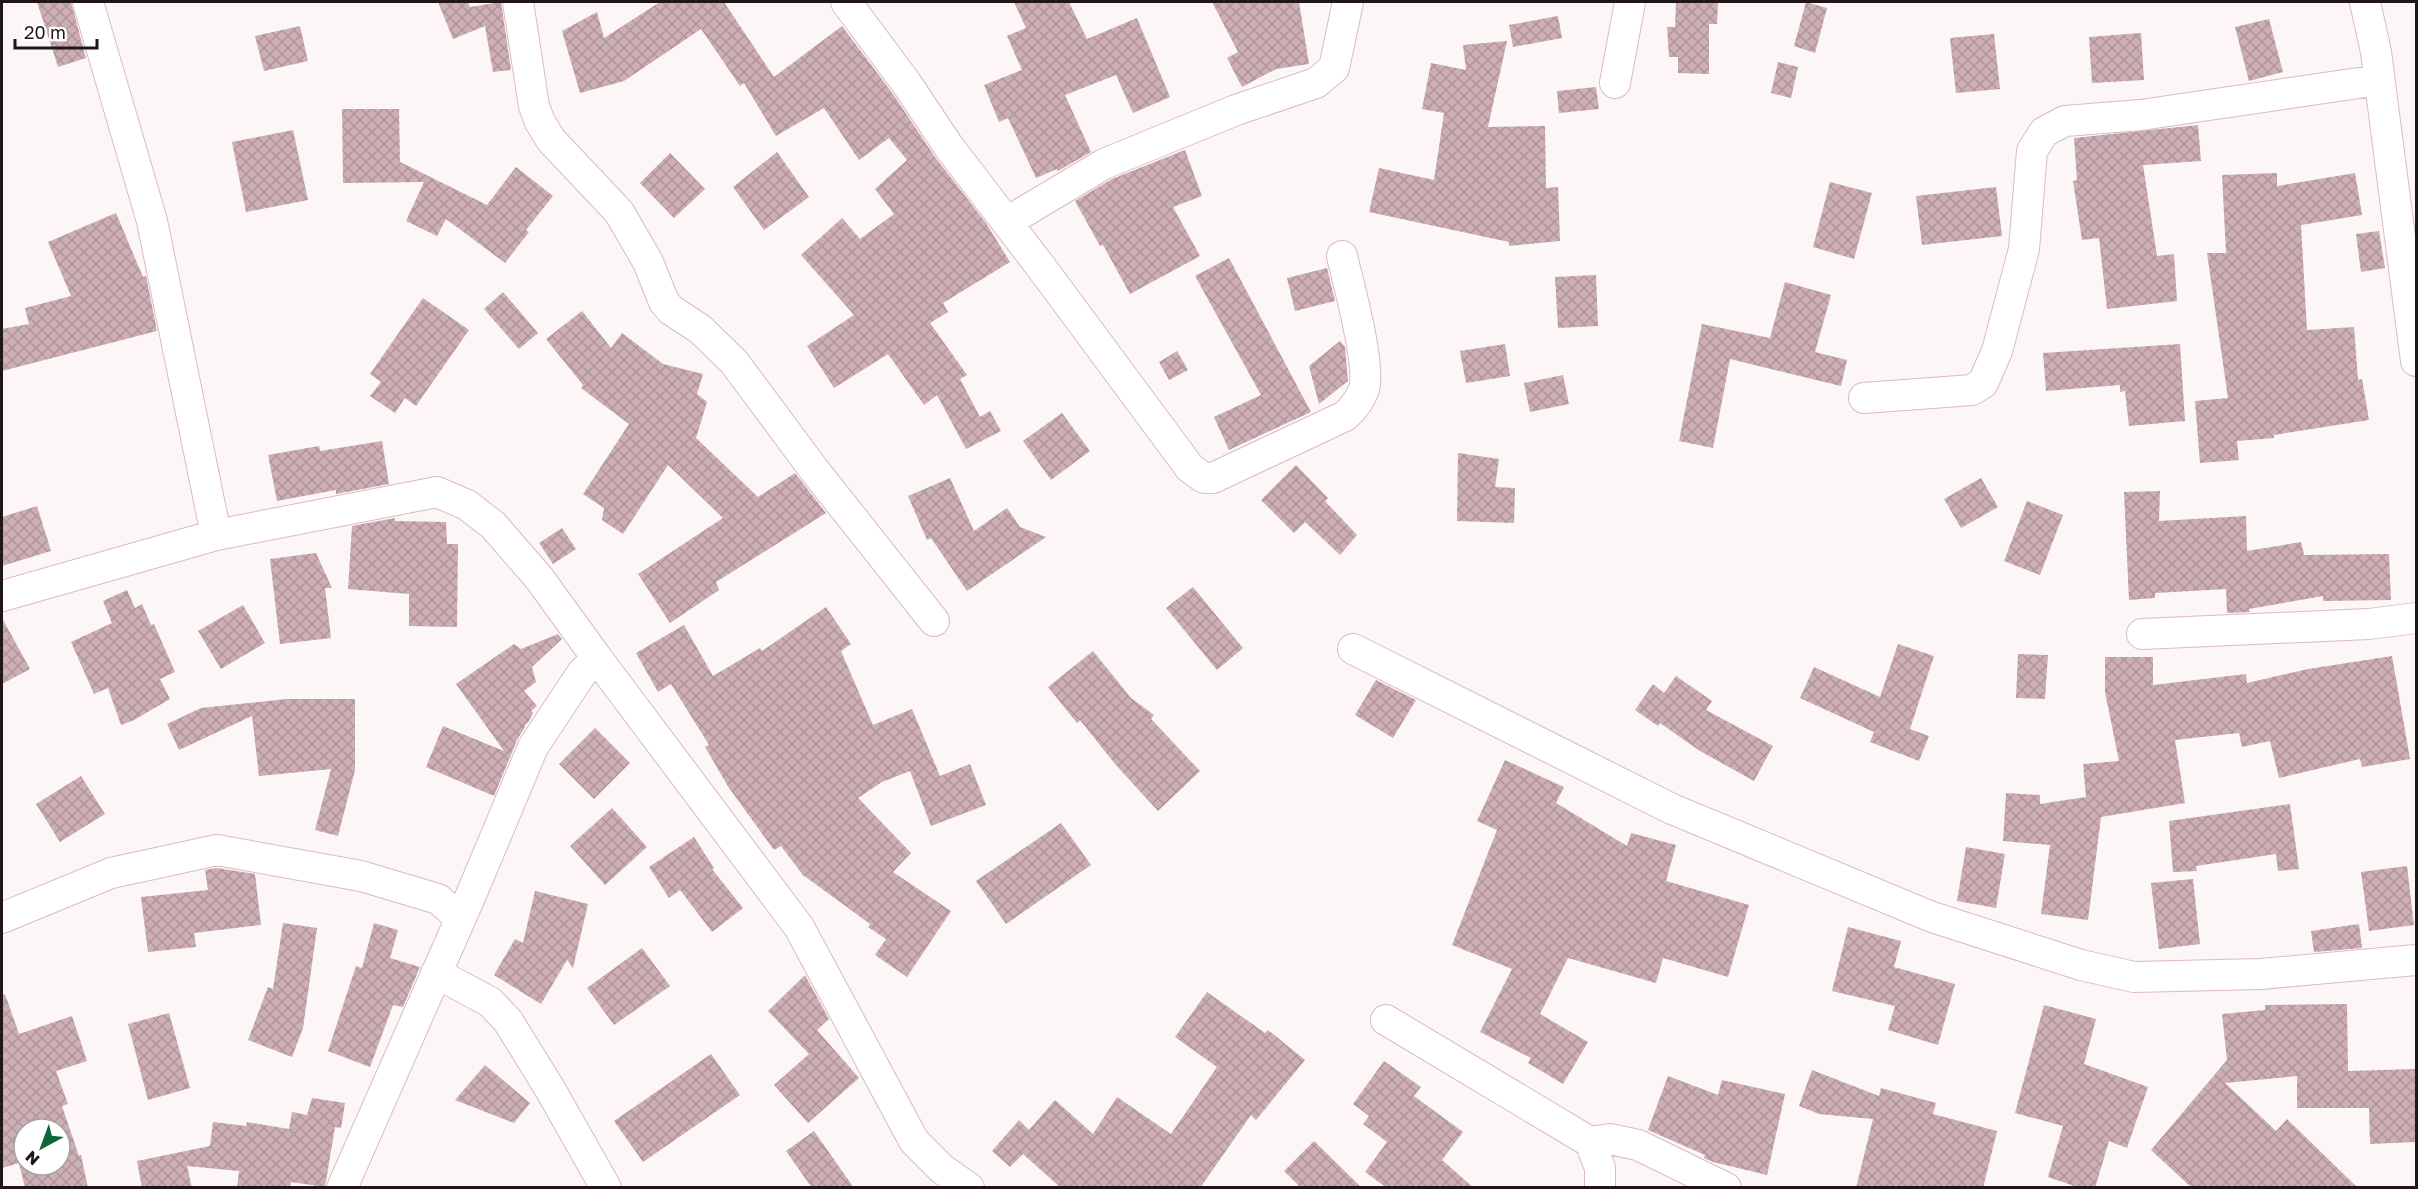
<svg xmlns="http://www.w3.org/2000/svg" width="2418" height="1189" font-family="'Golos Text',sans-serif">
	<defs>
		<pattern id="building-cross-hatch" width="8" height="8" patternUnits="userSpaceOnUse" patternTransform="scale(1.5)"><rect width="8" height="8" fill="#ccaeb4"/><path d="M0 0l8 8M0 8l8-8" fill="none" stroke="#af959a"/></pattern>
	</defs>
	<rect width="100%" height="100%" fill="#fdf6f7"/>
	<path fill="url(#building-cross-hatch)" fill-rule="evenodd" d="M 37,2 L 71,2 L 86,58 L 58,67 Z
		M 438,2 L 468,2 L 470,7 L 501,2 L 511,70 L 493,72 L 485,26 L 453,39 Z
		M 660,2 L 724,2 L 774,77 L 842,26 L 893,94 L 935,157 L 986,223 L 1010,262 L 943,303 L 948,312 L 930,323 L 967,375 L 960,379 L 980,417 L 990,411 L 1001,431 L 966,449 L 937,395 L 924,405 L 888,354 L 834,388 L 807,346 L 854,315 L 801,255 L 842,218 L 860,239 L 894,214 L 875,189 L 907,160 L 889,138 L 859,160 L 824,108 L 776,136 L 744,83 L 740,86 L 701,29 L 624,81 L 580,93 L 562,31 L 597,12 L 604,38 Z
		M 1014,2 L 1069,2 L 1087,39 L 1137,18 L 1170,97 L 1133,113 L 1116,75 L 1065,95 L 1091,152 L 1058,171 L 1057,169 L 1036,178 L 1008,118 L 999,122 L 984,85 L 1022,70 L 1007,36 L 1026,28 Z
		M 1212,2 L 1299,2 L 1309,64 L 1276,69 L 1242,87 L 1227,58 L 1238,52 Z
		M 1676,2 L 1718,2 L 1717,24 L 1709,24 L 1709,74 L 1678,73 L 1678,57 L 1669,57 L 1667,27 L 1675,27 Z
		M 1806,2 L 1827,8 L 1815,53 L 1794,46 Z
		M 1558,16 L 1562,38 L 1513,47 L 1509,25 Z
		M 2269,19 L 2283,72 L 2249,81 L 2235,27 Z
		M 300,26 L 308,61 L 264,71 L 255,36 Z
		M 2141,33 L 2144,80 L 2092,83 L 2089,37 Z
		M 1994,34 L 2000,89 L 1956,93 L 1950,38 Z
		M 1507,41 L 1488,127 L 1545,126 L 1546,188 L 1558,187 L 1560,241 L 1509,246 L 1509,242 L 1369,212 L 1379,168 L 1434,180 L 1444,113 L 1422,109 L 1431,63 L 1466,70 L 1463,45 Z
		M 1778,62 L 1798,67 L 1791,98 L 1771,93 Z
		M 1596,87 L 1599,109 L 1559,113 L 1557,91 Z
		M 342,109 L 399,109 L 400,162 L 487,205 L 516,167 L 553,196 L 526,230 L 529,232 L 505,263 L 446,219 L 437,236 L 406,221 L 424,182 L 343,183 Z
		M 2198,125 L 2201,161 L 2143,165 L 2157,256 L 2174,254 L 2177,301 L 2107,309 L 2099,238 L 2082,240 L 2073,181 L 2077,180 L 2074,138 Z
		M 293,130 L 308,200 L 246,212 L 232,142 Z
		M 1185,150 L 1202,196 L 1173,207 L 1200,256 L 1130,294 L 1103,245 L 1100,246 L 1075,201 L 1112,179 Z
		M 777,152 L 809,197 L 764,230 L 733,187 Z
		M 670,153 L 705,189 L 674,218 L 640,183 Z
		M 2277,173 L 2277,186 L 2355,173 L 2362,215 L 2301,225 L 2307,330 L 2354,327 L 2358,380 L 2362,379 L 2369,420 L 2274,435 L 2274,438 L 2237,441 L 2239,460 L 2200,463 L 2195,401 L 2228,398 L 2207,253 L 2226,253 L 2222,175 Z
		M 1830,182 L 1872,193 L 1854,259 L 1813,247 Z
		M 1996,187 L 2002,236 L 1922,245 L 1916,196 Z
		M 116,213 L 143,277 L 146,276 L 157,331 L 2,371 L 2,329 L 29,324 L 25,308 L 71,296 L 48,242 Z
		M 2379,231 L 2385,268 L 2361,272 L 2356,234 Z
		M 1229,258 L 1311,412 L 1229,450 L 1214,417 L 1261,395 L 1195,276 Z
		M 1327,268 L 1335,301 L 1295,311 L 1287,278 Z
		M 1596,275 L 1598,326 L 1558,328 L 1555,277 Z
		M 1785,282 L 1831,295 L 1815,352 L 1847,360 L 1841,386 L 1730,359 L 1713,448 L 1679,441 L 1702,324 L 1770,338 Z
		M 503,292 L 538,333 L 519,349 L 484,309 Z
		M 423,298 L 469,330 L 416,406 L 405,398 L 395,413 L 370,396 L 381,382 L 370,374 Z
		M 582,311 L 611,348 L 622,333 L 663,364 L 703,374 L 697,394 L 707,402 L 696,438 L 758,497 L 795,473 L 826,513 L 716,582 L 719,590 L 670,623 L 638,574 L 723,518 L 668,465 L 623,534 L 602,520 L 604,508 L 583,494 L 629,424 L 581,388 L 583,385 L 546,339 Z
		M 1340,341 L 1345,347 L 1348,381 L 1319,404 L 1309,366 Z
		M 1505,344 L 1510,376 L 1466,383 L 1460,351 Z
		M 2180,344 L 2185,421 L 2129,426 L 2125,391 L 2120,392 L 2120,385 L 2046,391 L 2043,353 Z
		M 1177,351 L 1188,370 L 1169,380 L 1159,362 Z
		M 1563,375 L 1569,404 L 1530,412 L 1524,383 Z
		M 1062,413 L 1090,451 L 1051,480 L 1023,441 Z
		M 382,441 L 389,484 L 336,494 L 336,490 L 277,501 L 268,455 L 319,446 L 320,451 Z
		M 1458,453 L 1499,459 L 1495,487 L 1515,488 L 1514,523 L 1457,521 Z
		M 1296,465 L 1328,498 L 1325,501 L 1357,535 L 1340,555 L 1305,522 L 1294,533 L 1261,500 Z
		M 950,478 L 974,531 L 1007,508 L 1020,527 L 1046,537 L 967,591 L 931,538 L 927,540 L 908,496 Z
		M 1981,478 L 1998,507 L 1961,528 L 1944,499 Z
		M 2160,491 L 2159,521 L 2246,516 L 2247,551 L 2301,542 L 2304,555 L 2389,554 L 2391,600 L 2323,601 L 2323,596 L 2249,609 L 2250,612 L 2227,613 L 2226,589 L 2155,593 L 2155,598 L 2129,600 L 2124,492 Z
		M 2027,501 L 2063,515 L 2040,575 L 2004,561 Z
		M 37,506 L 51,551 L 2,566 L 2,517 Z
		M 395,518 L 395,521 L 446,522 L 447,544 L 458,544 L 457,627 L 409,626 L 409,594 L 348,589 L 352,526 Z
		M 562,528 L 576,549 L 553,564 L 539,543 Z
		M 316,553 L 332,588 L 325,588 L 331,638 L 280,644 L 270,559 Z
		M 1193,587 L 1243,648 L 1217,670 L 1166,608 Z
		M 127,590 L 135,608 L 142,604 L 151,625 L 154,624 L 175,672 L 160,679 L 170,699 L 134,720 L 121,725 L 108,688 L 94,694 L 71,642 L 112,623 L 103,601 Z
		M 243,605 L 265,643 L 221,669 L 198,631 Z
		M 826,607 L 851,644 L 841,651 L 873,725 L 912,709 L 940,776 L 970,764 L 986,805 L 931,826 L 910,771 L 882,782 L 858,798 L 911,853 L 893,872 L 951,911 L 907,977 L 875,955 L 886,939 L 868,927 L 870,924 L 803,875 L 781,846 L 774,850 L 729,788 L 705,747 L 709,745 L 671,684 L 658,692 L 636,653 L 684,625 L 713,676 L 760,648 L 762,651 Z
		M 2,618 L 30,669 L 2,684 Z
		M 558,634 L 562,639 L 532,667 L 536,682 L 524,691 L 537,706 L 531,711 L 533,713 L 529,721 L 524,726 L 525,727 L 517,740 L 494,796 L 426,767 L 443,726 L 504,751 L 456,684 L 514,644 L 521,649 Z
		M 1898,644 L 1934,656 L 1910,729 L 1929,736 L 1919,761 L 1870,742 L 1874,732 L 1800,698 L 1814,667 L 1880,697 Z
		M 1093,651 L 1131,698 L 1154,715 L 1151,719 L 1200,771 L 1158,811 L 1115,764 L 1080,720 L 1077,723 L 1048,687 Z
		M 2018,654 L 2048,655 L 2045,699 L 2016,698 Z
		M 2392,656 L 2410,759 L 2362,767 L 2360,759 L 2279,778 L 2270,741 L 2242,747 L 2239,733 L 2175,740 L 2185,803 L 2101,817 L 2088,920 L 2041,914 L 2050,845 L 2003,841 L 2006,793 L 2040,795 L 2040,804 L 2086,797 L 2083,764 L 2119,761 L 2105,692 L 2105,657 L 2153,657 L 2153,685 L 2246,674 L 2247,683 L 2308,669 Z
		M 1676,676 L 1712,701 L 1706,710 L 1773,746 L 1754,781 L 1700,751 L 1660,723 L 1658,726 L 1635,710 L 1653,684 L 1664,693 Z
		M 1376,680 L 1416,700 L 1393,738 L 1355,715 Z
		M 287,699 L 355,699 L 355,770 L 338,836 L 315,830 L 331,769 L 259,776 L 252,716 L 179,750 L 167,724 L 201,708 Z
		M 595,728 L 630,763 L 594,799 L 559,764 Z
		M 1505,760 L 1564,787 L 1556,803 L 1627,846 L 1631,833 L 1676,845 L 1666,881 L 1749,905 L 1728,977 L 1663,958 L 1656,983 L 1568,958 L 1540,1014 L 1588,1042 L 1563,1084 L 1528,1063 L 1531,1058 L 1480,1032 L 1512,969 L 1452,945 L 1497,830 L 1477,821 Z
		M 81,776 L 105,814 L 60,842 L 36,804 Z
		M 2290,804 L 2299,869 L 2278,871 L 2276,854 L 2196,866 L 2197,871 L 2173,872 L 2169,821 Z
		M 612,808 L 647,847 L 605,885 L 570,846 Z
		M 1061,823 L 1091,865 L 1006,924 L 976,881 Z
		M 694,837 L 714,868 L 712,869 L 743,908 L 712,932 L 680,890 L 669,898 L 649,867 Z
		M 1966,847 L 2005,854 L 1996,908 L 1957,901 Z
		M 2407,866 L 2414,925 L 2369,931 L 2361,872 Z
		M 217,868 L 255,874 L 261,925 L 194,933 L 196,947 L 148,952 L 141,897 L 208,890 L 205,870 Z
		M 2193,879 L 2200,944 L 2159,949 L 2151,883 Z
		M 535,891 L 588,904 L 573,968 L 567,960 L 541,1004 L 494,975 L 515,939 L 523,943 Z
		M 283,923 L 317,928 L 303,1028 L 292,1057 L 248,1040 L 268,987 L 273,989 Z
		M 374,923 L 398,930 L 390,958 L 420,967 L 403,1007 L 393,1005 L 370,1067 L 328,1051 L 356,966 L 362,968 Z
		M 2359,924 L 2362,948 L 2314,952 L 2311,931 Z
		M 1848,927 L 1901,941 L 1894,967 L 1955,984 L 1938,1045 L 1888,1030 L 1895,1006 L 1832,991 Z
		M 642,948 L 670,986 L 614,1025 L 587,988 Z
		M 805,975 L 829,1019 L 817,1030 L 859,1078 L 808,1123 L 774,1085 L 809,1054 L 768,1011 Z
		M 1207,992 L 1265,1033 L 1268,1030 L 1305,1060 L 1256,1120 L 1251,1115 L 1200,1188 L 1061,1188 L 1023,1154 L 1010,1167 L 992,1151 L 1019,1120 L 1029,1130 L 1055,1100 L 1093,1134 L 1117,1097 L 1171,1134 L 1217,1067 L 1175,1037 Z
		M 5,994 L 19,1034 L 72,1016 L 87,1061 L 56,1071 L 68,1104 L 62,1106 L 79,1156 L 81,1155 L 88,1188 L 25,1188 L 19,1163 L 2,1168 L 2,995 ZM 24,1129 L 60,1129 L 60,1165 L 24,1165 Z
		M 2347,1004 L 2348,1071 L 2416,1069 L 2416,1142 L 2370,1144 L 2369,1108 L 2297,1108 L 2297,1076 L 2225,1083 L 2276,1131 L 2287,1119 L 2358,1188 L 2192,1188 L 2151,1150 L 2227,1060 L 2222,1014 L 2265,1010 L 2265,1005 Z
		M 2044,1005 L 2096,1019 L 2084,1064 L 2148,1087 L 2127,1148 L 2109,1141 L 2095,1188 L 2080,1188 L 2048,1177 L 2063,1126 L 2015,1113 Z
		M 169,1013 L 190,1088 L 148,1100 L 128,1024 Z
		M 711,1054 L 740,1095 L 643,1162 L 614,1121 Z
		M 1384,1061 L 1421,1087 L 1414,1096 L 1463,1132 L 1442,1160 L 1474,1188 L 1387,1188 L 1365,1172 L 1387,1142 L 1363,1124 L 1369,1116 L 1353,1104 Z
		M 485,1065 L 530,1103 L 514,1123 L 455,1100 Z
		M 1812,1070 L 1879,1096 L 1881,1088 L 1936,1103 L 1933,1114 L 1997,1131 L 1983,1188 L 1856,1188 L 1873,1119 L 1819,1114 L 1799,1106 Z
		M 1668,1076 L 1718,1095 L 1722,1080 L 1785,1094 L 1767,1175 L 1713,1162 L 1704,1158 L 1705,1155 L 1648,1130 Z
		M 312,1098 L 345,1103 L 341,1128 L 335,1127 L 325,1187 L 291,1182 L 290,1188 L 237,1188 L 239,1171 L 187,1166 L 192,1188 L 142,1188 L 137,1161 L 210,1146 L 213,1122 L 246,1126 L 247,1122 L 289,1129 L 292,1112 L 307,1115 Z
		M 814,1131 L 854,1188 L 812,1188 L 786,1151 Z
		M 1314,1141 L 1362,1188 L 1301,1188 L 1284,1171 Z"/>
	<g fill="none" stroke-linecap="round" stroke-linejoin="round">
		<defs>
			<path id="minor" d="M 88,2 L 152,221 L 216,535
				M 518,2 L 534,106 L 540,122 L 551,140 L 619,212 L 648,262 L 664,302 L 671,310 L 700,329 L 734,362 L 815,471 L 934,621
				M 846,2 L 907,84 L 949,147 L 1041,267 L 1190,468 L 1204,478 L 1213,478 L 1345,416 C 1353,409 1360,400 1364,389 C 1371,364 1349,286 1342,256
				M 2365,2 L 2376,52 L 2416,361
				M 1615,83 L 1630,2
				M 1007,222 L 1104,164 L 1236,110 L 1316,83 L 1334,68 L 1348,2
				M 1864,398 L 1972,390 L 1983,383 L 1997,351 L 2024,249 L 2032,151 L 2044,132 L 2065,121 L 2141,115 L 2379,80
				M 2,596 L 216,535 L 437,492 L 467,505 L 493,525 L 539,578 L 597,658 L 582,673 L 533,747 L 471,895 L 342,1188
				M 2142,634 L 2369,624 L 2416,618
				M 1353,649 L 1672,809 L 1932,917 L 2081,965 L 2134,977 L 2261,974 L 2416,960
				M 597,658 L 799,927 L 914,1141 L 942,1169 L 969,1188
				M 2,918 L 111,873 L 217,850 L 361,876 L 438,899 L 460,918
				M 436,973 L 490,1002 L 508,1021 L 550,1089 L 606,1188
				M 1386,1020 L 1590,1142 L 1610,1139 L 1638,1145 L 1726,1188
				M 1590,1142 L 1600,1168 L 1600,1188"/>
		</defs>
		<use href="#minor" stroke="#dabbc1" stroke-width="32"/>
		<use href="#minor" stroke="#fff" stroke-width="30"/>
	</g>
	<rect width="2418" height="1189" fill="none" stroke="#201618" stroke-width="6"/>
	<g transform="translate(42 1147) rotate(221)"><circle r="28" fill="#ffffff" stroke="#a6a2a3" stroke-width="1.5"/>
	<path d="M0-4.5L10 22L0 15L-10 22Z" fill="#0e6739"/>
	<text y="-9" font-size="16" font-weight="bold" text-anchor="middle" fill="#201618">N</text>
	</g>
	<path d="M15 39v9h82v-9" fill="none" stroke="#201618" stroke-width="3"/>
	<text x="24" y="39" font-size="18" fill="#201618" stroke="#ffffff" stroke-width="4.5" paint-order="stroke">20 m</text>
</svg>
